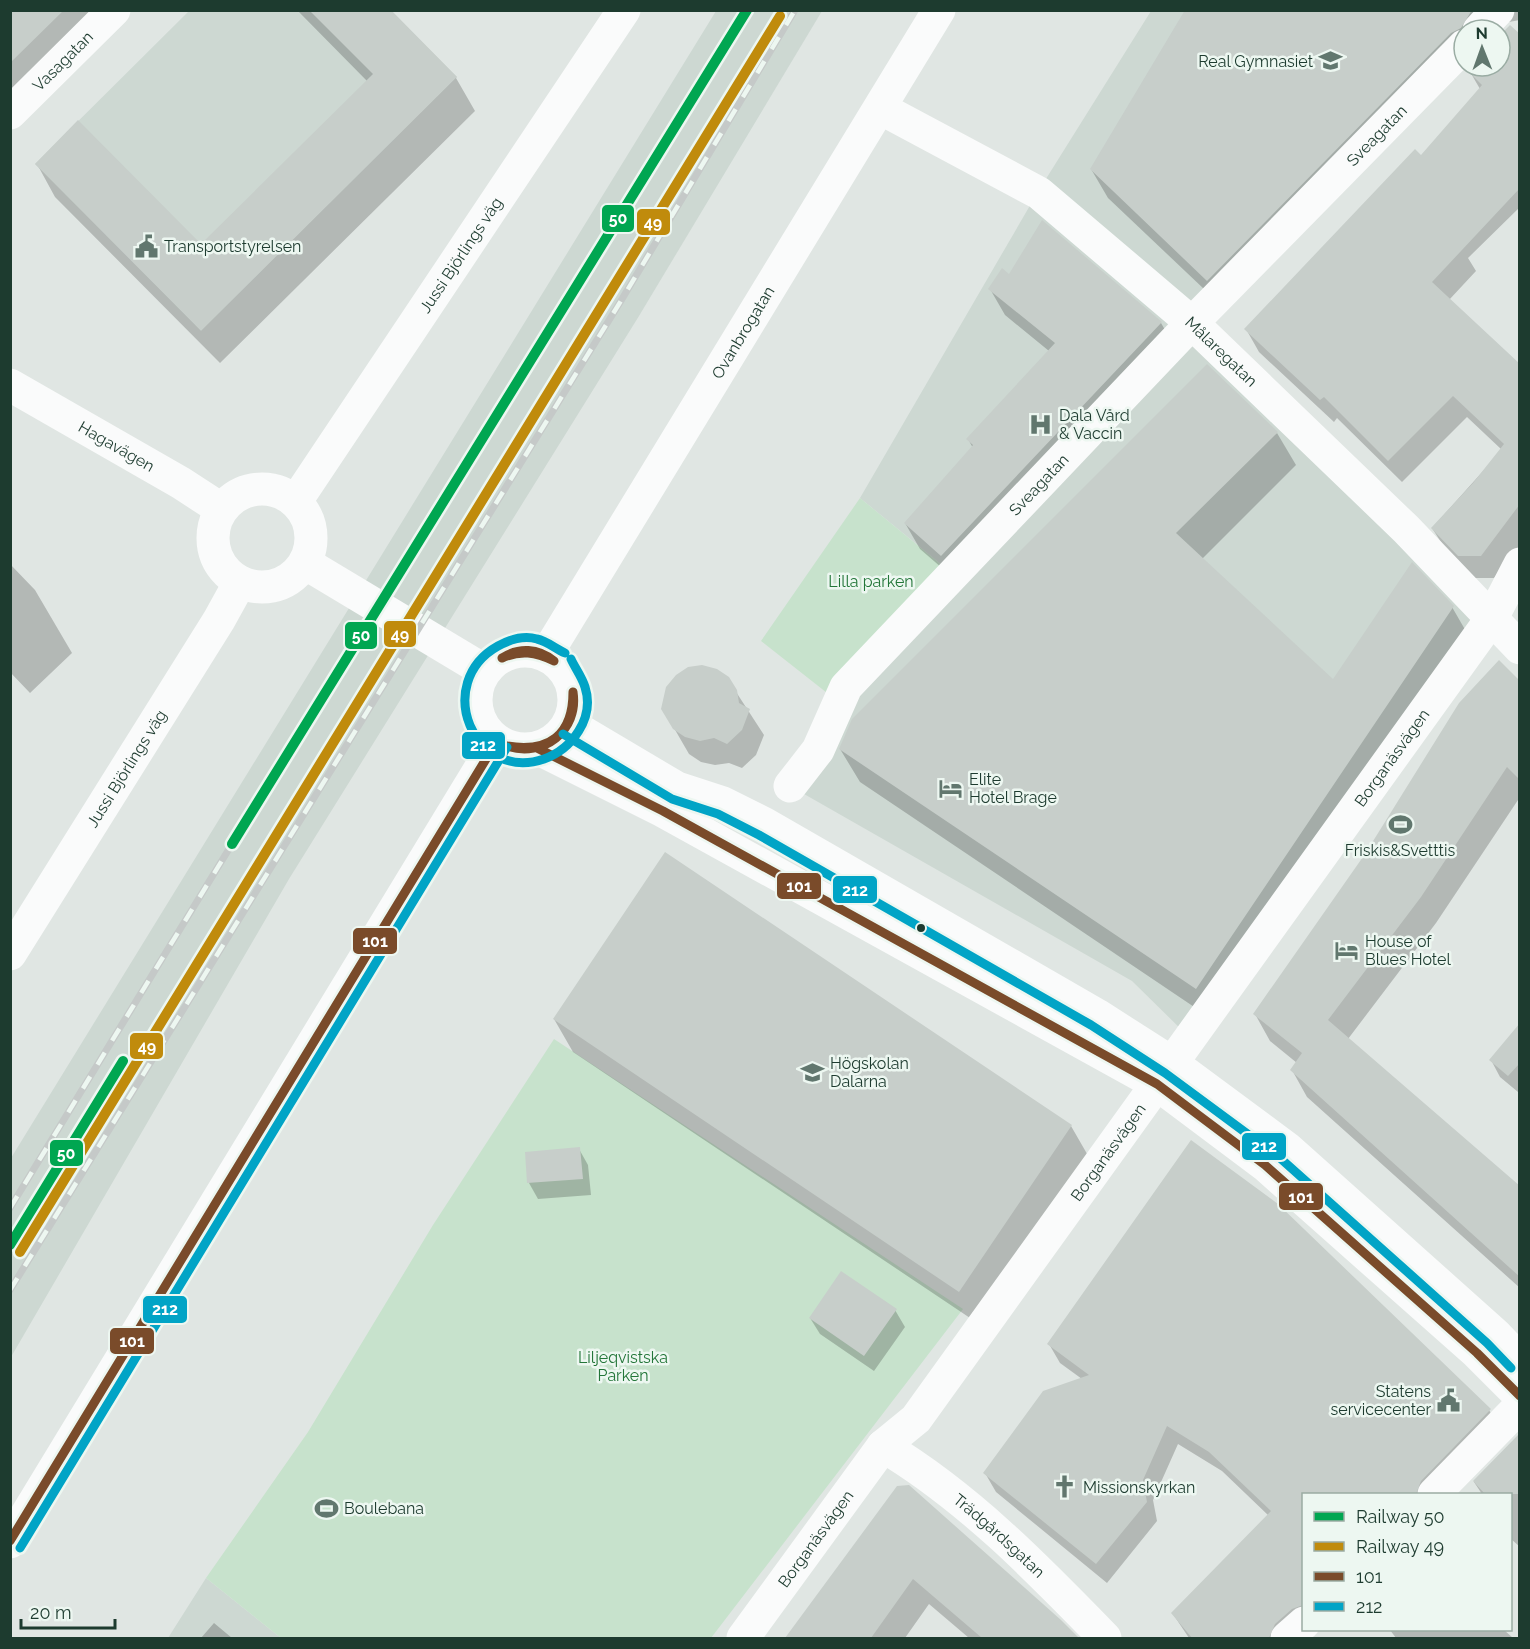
<svg xmlns="http://www.w3.org/2000/svg" width="1530" height="1649" font-family="Raleway,sans-serif">
	<rect width="100%" height="100%" fill="#e0e6e3"/>
	<path fill="#cdd8d2" d="M 189,11 L 391,11 L 457,77 L 201,331 L 35,164 Z
		M 716,11 L 822,11 L 639,316 L 289,879 L 11,1357 L 11,1158 Z
		M 1151,11 L 1499,11 L 1192,323 L 1492,618 L 1190,1038 L 1132,981 L 790,786 L 953,574 L 860,498 L 1039,190 Z
		M 206,1578 L 281,1638 L 168,1638 Z"/>
	<path fill="#c7e2cc" d="M 860,498 L 954,575 L 836,700 L 761,641 Z
		M 554,1039 L 963,1309 L 711,1638 L 281,1638 L 206,1578 L 308,1432 L 433,1225 Z"/>
	<path fill="#0003" d="M 10,10 L 109,10 L 10,107 Z
		M 297,10 L 389,10 L 456,78 L 475,111 L 220,363 L 55,197 L 37,164 L 201,247 L 368,82 Z
		M 1186,10 L 1520,10 L 1520,20 L 1464,30 L 1224,308 L 1108,198 L 1091,169 Z
		M 1520,36 L 1520,207 L 1468,258 L 1476,271 L 1449,300 L 1520,366 L 1520,545 L 1494,578 L 1472,578 L 1446,550 L 1432,528 L 1502,450 L 1467,417 L 1402,482 L 1337,418 L 1334,422 L 1259,352 L 1246,329 L 1421,157 L 1480,89 L 1469,70 L 1473,66 L 1500,66 L 1500,37 Z
		M 1010,276 L 1161,323 L 1176,349 L 957,581 L 920,549 L 905,523 L 973,448 L 968,439 L 1049,351 L 1005,315 L 990,289 Z
		M 1277,433 L 1296,465 L 1202,559 L 1333,682 L 1452,607 L 1471,640 L 1215,1021 L 860,782 L 840,749 Z
		M 10,564 L 35,590 L 72,653 L 30,693 L 10,672 Z
		M 727,678 L 764,735 L 756,755 L 742,768 L 729,763 L 715,765 L 701,762 L 689,754 L 663,709 Z
		M 1520,683 L 1520,797 L 1436,923 L 1348,1039 L 1520,1188 L 1520,1288 L 1307,1097 L 1292,1070 L 1297,1063 L 1270,1041 L 1255,1014 Z
		M 554,1019 L 1071,1126 L 1090,1159 L 979,1324 L 573,1052 Z
		M 1520,1026 L 1520,1090 L 1518,1092 L 1500,1077 L 1491,1060 Z
		M 579,1149 L 588,1165 L 591,1195 L 538,1199 L 529,1183 L 526,1153 Z
		M 895,1310 L 905,1327 L 874,1371 L 820,1334 L 810,1318 Z
		M 1049,1344 L 1489,1410 L 1500,1429 L 1437,1494 L 1304,1494 L 1304,1625 L 1290,1638 L 1189,1638 L 1173,1614 L 1269,1516 L 1222,1471 L 1178,1444 L 1153,1500 L 1157,1521 L 1107,1583 L 996,1492 L 985,1473 L 1082,1379 L 1060,1363 Z
		M 1518,1437 L 1520,1438 L 1520,1547 L 1510,1538 L 1510,1494 L 1482,1494 L 1474,1482 Z
		M 898,1487 L 1060,1621 L 1076,1638 L 969,1638 L 929,1604 L 905,1638 L 787,1638 Z
		M 214,1623 L 232,1638 L 201,1638 Z
		M 1390,1630 L 1504,1630 L 1513,1638 L 1396,1638 Z"/>
	<path fill="#c7ceca" d="M 10,10 L 64,10 L 10,63 Z
		M 309,10 L 391,10 L 457,77 L 201,331 L 35,164 L 78,120 L 201,244 L 373,74 Z
		M 1185,10 L 1472,10 L 1461,28 L 1451,33 L 1207,281 L 1090,169 Z
		M 1510,25 L 1520,34 L 1520,188 L 1432,282 L 1520,364 L 1520,504 L 1481,556 L 1458,556 L 1431,528 L 1473,483 L 1504,444 L 1453,396 L 1388,461 L 1324,397 L 1320,400 L 1244,329 L 1415,149 L 1421,155 L 1482,85 L 1467,70 L 1471,66 L 1500,66 L 1500,35 Z
		M 1042,220 L 1162,322 L 941,556 L 904,523 L 973,445 L 966,439 L 1055,343 L 988,289 L 1002,268 L 1009,274 Z
		M 1207,364 L 1278,432 L 1176,533 L 1333,679 L 1412,562 L 1454,606 L 1196,989 L 839,749 L 852,719 Z
		M 1499,660 L 1520,681 L 1520,780 L 1507,767 L 1421,897 L 1328,1020 L 1520,1186 L 1520,1277 L 1290,1070 L 1302,1053 L 1253,1014 L 1365,854 L 1459,703 Z
		M 702,665 L 717,669 L 729,677 L 737,690 L 739,703 L 750,709 L 742,730 L 727,744 L 714,738 L 700,741 L 685,737 L 673,729 L 661,709 L 666,687 L 676,675 L 688,667 Z
		M 665,852 L 1072,1125 L 959,1292 L 553,1019 Z
		M 1520,1023 L 1520,1063 L 1508,1076 L 1489,1060 Z
		M 1191,1140 L 1278,1204 L 1491,1409 L 1421,1481 L 1416,1494 L 1304,1494 L 1303,1605 L 1292,1609 L 1275,1624 L 1269,1638 L 1192,1638 L 1171,1613 L 1271,1511 L 1209,1452 L 1167,1426 L 1143,1480 L 1147,1502 L 1096,1564 L 983,1473 L 1043,1391 L 1089,1375 L 1047,1344 Z
		M 580,1147 L 583,1179 L 527,1183 L 525,1152 Z
		M 841,1271 L 897,1309 L 864,1356 L 809,1318 Z
		M 1518,1435 L 1520,1494 L 1485,1494 L 1473,1481 Z
		M 909,1485 L 1061,1620 L 1079,1638 L 982,1638 L 913,1579 L 871,1638 L 785,1638 L 897,1486 Z"/>
	<g fill="none" stroke-linecap="round" stroke-linejoin="round">
		<g stroke="#fafbfb" stroke-width="33">
			<path d="M 1479,30 L 1498,10"/>
			<path id="s1" d="M 880,108 L 1039,193 L 1192,323 L 1406,529 L 1520,648"/>
			<path id="s2" d="M 10,113 L 114,10"/>
			<path d="M 569,724 L 677,788 L 723,803 L 765,824 L 1097,1015 L 1172,1063 L 1288,1149 L 1495,1334 L 1520,1360"/>
			<path d="M 537,748 L 663,811 L 1157,1084 L 1265,1165 L 1477,1353 L 1520,1396"/>
			<path id="s3" d="M 790,786 L 818,750 L 846,687 L 1192,323 L 1464,46"/>
			<path id="s4" d="M 883,1446 C 967,1496 1038,1569 1105,1638"/>
			<path d="M 1434,1494 L 1520,1406"/>
			<path id="s5" d="M 743,1638 L 883,1446 L 916,1419 L 1492,618 L 1520,564"/>
			<path d="M 1287,1638 L 1304,1623"/>
		</g>
		<g stroke="#fafbfb" stroke-width="33">
			<path id="s6" d="M 10,385 L 181,483 L 221,509"/>
			<circle cx="262" cy="538" r="49"/>
			<path id="s7" d="M 296,501 L 624,10"/>
			<path d="M 305,563 L 485,671"/>
			<circle cx="525" cy="700" r="49"/>
			<path id="s8" d="M 546,655 L 939,10"/>
			<path id="s9" d="M 10,954 L 219,620 L 240,582"/>
			<path d="M 10,1542 L 497,741"/>
		</g>
		<defs>
			<path id="rail" d="M 10,1208 L 232,844
				M 10,1290 L 619,304 L 795,10"/>
		</defs>
		<use href="#rail" stroke="#c5c9c8" stroke-width="7"/>
		<use href="#rail" stroke="#edf7f1" stroke-width="4.5" stroke-dasharray="14" stroke-linecap="butt"/>
		<defs>
			<path id="bus-1" d="M 502,658 C 519,647 538,648 554,661
				M 502,658 C 521,650 535,652 554,661
				M 507,746 C 549,753 573,735 573,692
				M 507,746 C 543,758 579,731 573,692
				M 537,748 L 663,811 L 1157,1084 L 1265,1165 L 1477,1353 L 1520,1396
				M 10,1541 L 497,741"/>
			<path id="bus-2" d="M 565,653 C 556,649 547,641 537,639 C 523,635 509,640 498,646 C 432,683 474,783 544,759 C 572,749 595,718 585,687 C 582,677 575,668 571,659
				M 563,734 L 672,799 L 718,814 L 759,835 L 1091,1025 L 1165,1073 L 1280,1158 L 1487,1343 L 1511,1368
				M 20,1548 L 507,747"/>
		</defs>
		<use href="#bus-1" stroke="#edf7f1" stroke-width="14"/>
		<use href="#bus-2" stroke="#edf7f1" stroke-width="14"/>
		<use href="#bus-1" stroke="#7a4b2a" stroke-width="9"/>
		<use href="#bus-2" stroke="#01a4c6" stroke-width="9"/>
		<defs>
			<path id="rail-1" d="M 232,844 L 747,10
				M 10,1245 L 123,1061"/>
			<path id="rail-2" d="M 20,1252 L 780,16"/>
		</defs>
		<use href="#rail-1" stroke="#edf7f1" stroke-width="15"/>
		<use href="#rail-2" stroke="#edf7f1" stroke-width="15"/>
		<use href="#rail-1" stroke="#00a651" stroke-width="10"/>
		<use href="#rail-2" stroke="#c08b0c" stroke-width="10"/>
	</g>
	<defs>
		<symbol id="school-bare" viewBox="-9 -9 18 18"><path d="M0-5L7-2L0 1L-7-2ZM-4 1L0 2.5L4 1V4Q0 6-4 4Z" fill="#61776e" stroke="#edf7f1" stroke-width="2.5" paint-order="stroke"/></symbol>
		<symbol id="civic-bare" viewBox="-9 -9 18 18"><path d="M-.6-6.5H3V-4.5H.6V-3L4-1V1h2V6H-6V1h2V-1L-.6-3ZM-1.2 2.5V6h2.4V2.5Z" fill="#61776e" stroke="#edf7f1" stroke-width="2.5" paint-order="stroke"/></symbol>
		<symbol id="hospital-bare" viewBox="-9 -9 18 18"><path d="M-5-5h3v3.5h4V-5h3V5h-3V1.5h-4V5h-3Z" fill="#61776e" stroke="#edf7f1" stroke-width="2.5" paint-order="stroke"/></symbol>
		<symbol id="hotel-bare" viewBox="-9 -9 18 18"><path d="M-6-4.5h1.5V1H6V5H4.5V3h-9V5H-6ZM-4 0a1.8 1.8 0 1 1 3.6 0ZM.5 0V-2.5h3Q6-2.5 6 0Z" fill="#61776e" stroke="#edf7f1" stroke-width="2.5" paint-order="stroke"/></symbol>
		<symbol id="stadium-bare" viewBox="-9 -9 18 18"><path d="M0-5a6.5 5 0 1 0 0 10a6.5 5 0 1 0 0-10ZM-3.5-1.8h7v3.6h-7Z" fill="#61776e" stroke="#edf7f1" stroke-width="2.5" paint-order="stroke"/></symbol>
		<symbol id="university-bare" viewBox="-9 -9 18 18"><path d="M0-5L7-2L0 1L-7-2ZM-4 1L0 2.5L4 1V4Q0 6-4 4Z" fill="#61776e" stroke="#edf7f1" stroke-width="2.5" paint-order="stroke"/></symbol>
		<symbol id="church-bare" viewBox="-9 -9 18 18"><path d="M-1.2-6h2.4v3.5h3.3v2.4h-3.3V6h-2.4V-.1h-3.3v-2.4h3.3Z" fill="#61776e" stroke="#edf7f1" stroke-width="2.5" paint-order="stroke"/></symbol>
	</defs>
	<g fill-rule="evenodd">
		<use href="#school-bare" x="1314" y="44" width="33" height="33"/>
		<use href="#civic-bare" x="130" y="230" width="33" height="33"/>
		<use href="#hospital-bare" x="1024" y="408" width="33" height="33"/>
		<use href="#hotel-bare" x="934" y="772" width="33" height="33"/>
		<use href="#stadium-bare" x="1384" y="808" width="33" height="33"/>
		<use href="#hotel-bare" x="1330" y="934" width="33" height="33"/>
		<use href="#university-bare" x="796" y="1056" width="33" height="33"/>
		<use href="#civic-bare" x="1432" y="1384" width="33" height="33"/>
		<use href="#church-bare" x="1048" y="1470" width="33" height="33"/>
		<use href="#stadium-bare" x="310" y="1492" width="33" height="33"/>
	</g>
	<circle fill="#1d3b2f" stroke="#edf7f1" stroke-width="2" cx="921" cy="928" r="5"/>
	<g text-anchor="middle" stroke-width="5" stroke-linejoin="round" paint-order="stroke">
		<g font-size="16" fill="#1d3b2f" stroke="#edf7f1" text-anchor="start">
			<text x="1313" y="67" text-anchor="end">Real Gymnasiet</text>
			<text x="164" y="252">Transportstyrelsen</text>
			<text x="1059" y="421">Dala Vård<tspan x="1059" dy="18">&amp; Vaccin</tspan></text>
			<text x="969" y="785">Elite<tspan x="969" dy="18">Hotel Brage</tspan></text>
			<text x="1400" y="856" text-anchor="middle">Friskis&amp;Svetttis</text>
			<text x="1365" y="947">House of<tspan x="1365" dy="18">Blues Hotel</tspan></text>
			<text x="830" y="1069">Högskolan<tspan x="830" dy="18">Dalarna</tspan></text>
			<text x="1431" y="1397" text-anchor="end">Statens<tspan x="1431" dy="18">servicecenter</tspan></text>
			<text x="1083" y="1493">Missionskyrkan</text>
			<text x="344" y="1514">Boulebana</text>
		</g>
		<g font-size="16" fill="#1d3b2f" stroke="#edf7f1">
			<text dy="6" stroke="none"><textPath href="#s2" startOffset="74">Vasagatan</textPath></text>
			<text dy="6" stroke="none"><textPath href="#s3" startOffset="880">Sveagatan</textPath></text>
			<text dy="6" stroke="none"><textPath href="#s7" startOffset="296">Jussi Björlings väg</textPath></text>
			<text dy="6" stroke="none"><textPath href="#s8" startOffset="378">Ovanbrogatan</textPath></text>
			<text dy="6" stroke="none"><textPath href="#s1" startOffset="422">Målaregatan</textPath></text>
			<text dy="6" stroke="none"><textPath href="#s6" startOffset="123">Hagavägen</textPath></text>
			<text dy="6" stroke="none"><textPath href="#s3" startOffset="394">Sveagatan</textPath></text>
			<text dy="6" stroke="none"><textPath href="#s5" startOffset="1095">Borganäsvägen</textPath></text>
			<text dy="6" stroke="none"><textPath href="#s9" startOffset="219">Jussi Björlings väg</textPath></text>
			<text dy="6" stroke="none"><textPath href="#s5" startOffset="609">Borganäsvägen</textPath></text>
			<text dy="6" stroke="none"><textPath href="#s4" startOffset="147">Trädgårdsgatan</textPath></text>
			<text dy="6" stroke="none"><textPath href="#s5" startOffset="123">Borganäsvägen</textPath></text>
		</g>
		<g font-size="16" fill="#237639" stroke="#edf7f1">
			<text x="871" y="587">Lilla parken</text>
			<text x="623" y="1363">Liljeqvistska<tspan x="623" dy="18">Parken</tspan></text>
		</g>
	</g>
	<g stroke="#edf7f1" stroke-width="2">
		<rect x="601" y="204" width="34" height="29" rx="6" fill="#00a651"/>
		<rect x="636" y="208" width="35" height="28" rx="6" fill="#c08b0c"/>
		<rect x="383" y="620" width="34" height="28" rx="6" fill="#c08b0c"/>
		<rect x="344" y="621" width="34" height="29" rx="6" fill="#00a651"/>
		<rect x="461" y="731" width="45" height="29" rx="6" fill="#01a4c6"/>
		<rect x="776" y="872" width="46" height="28" rx="6" fill="#7a4b2a"/>
		<rect x="832" y="875" width="46" height="29" rx="6" fill="#01a4c6"/>
		<rect x="352" y="927" width="46" height="28" rx="6" fill="#7a4b2a"/>
		<rect x="129" y="1032" width="35" height="28" rx="6" fill="#c08b0c"/>
		<rect x="1241" y="1132" width="46" height="29" rx="6" fill="#01a4c6"/>
		<rect x="49" y="1139" width="35" height="28" rx="6" fill="#00a651"/>
		<rect x="1278" y="1182" width="46" height="29" rx="6" fill="#7a4b2a"/>
		<rect x="142" y="1295" width="46" height="29" rx="6" fill="#01a4c6"/>
		<rect x="109" y="1327" width="46" height="28" rx="6" fill="#7a4b2a"/>
	</g>
	<g font-size="16" text-anchor="middle" font-weight="bold" fill="#fff">
		<text x="618" y="224">50</text>
		<text x="653" y="228">49</text>
		<text x="400" y="640">49</text>
		<text x="361" y="641">50</text>
		<text x="483" y="751">212</text>
		<text x="799" y="892">101</text>
		<text x="855" y="896">212</text>
		<text x="375" y="947">101</text>
		<text x="147" y="1052">49</text>
		<text x="1264" y="1152">212</text>
		<text x="66" y="1159">50</text>
		<text x="1301" y="1203">101</text>
		<text x="165" y="1315">212</text>
		<text x="132" y="1347">101</text>
	</g>
	<rect width="1530" height="1649" fill="none" stroke="#1d3b2f" stroke-width="24"/>
	<rect x="1302" y="1493" width="210" height="138" fill="#edf7f1" stroke="#9aaca3" stroke-width="1.5"/>
	<rect x="1314" y="1512" width="30" height="9" fill="#00a651" stroke="#9aaca3" stroke-width="1.5"/>
	<text x="1356" y="1523" font-size="18" fill="#1d3b2f">Railway 50</text>
	<rect x="1314" y="1542" width="30" height="9" fill="#c08b0c" stroke="#9aaca3" stroke-width="1.5"/>
	<text x="1356" y="1553" font-size="18" fill="#1d3b2f">Railway 49</text>
	<rect x="1314" y="1572" width="30" height="9" fill="#7a4b2a" stroke="#9aaca3" stroke-width="1.5"/>
	<text x="1356" y="1583" font-size="18" fill="#1d3b2f">101</text>
	<rect x="1314" y="1602" width="30" height="9" fill="#01a4c6" stroke="#9aaca3" stroke-width="1.5"/>
	<text x="1356" y="1613" font-size="18" fill="#1d3b2f">212</text>
	<g transform="translate(1482 48) rotate(359)"><circle r="28" fill="#edf7f1" stroke="#9aaca3" stroke-width="1.5"/>
	<path d="M0-4.5L10 22L0 15L-10 22Z" fill="#61776e"/>
	<text y="-9" font-size="16" font-weight="bold" text-anchor="middle" fill="#1d3b2f">N</text>
	</g>
	<path d="M21 1619v9h94v-9" fill="none" stroke="#1d3b2f" stroke-width="3"/>
	<text x="30" y="1619" font-size="18" fill="#1d3b2f" stroke="#edf7f1" stroke-width="4.5" paint-order="stroke">20 m</text>
</svg>
